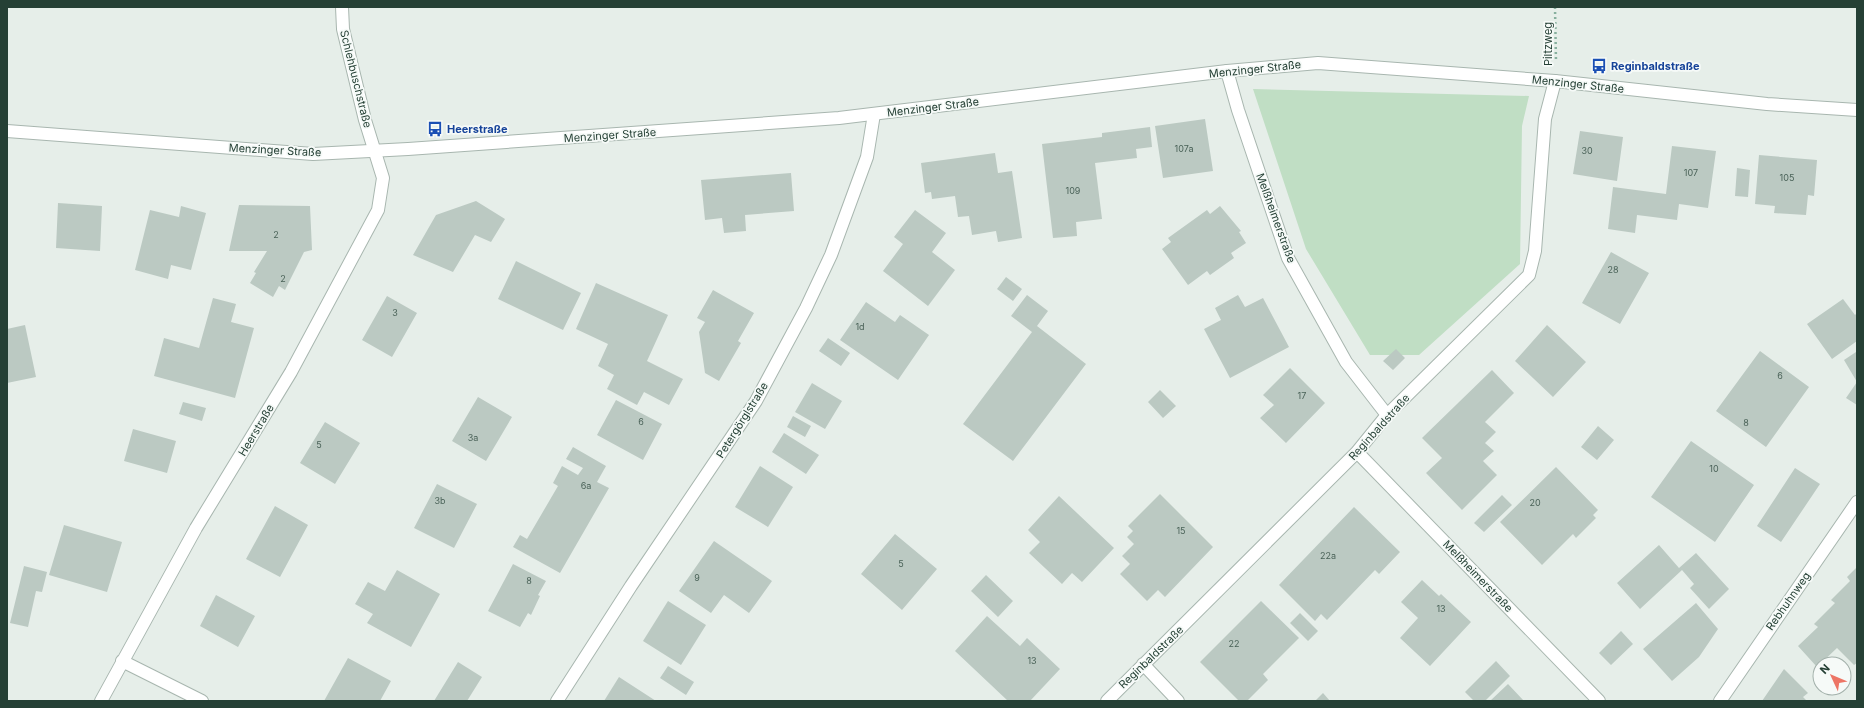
<svg xmlns="http://www.w3.org/2000/svg" width="1864" height="708" font-family="Inter,sans-serif">
	<rect width="100%" height="100%" fill="#e6eee9"/>
	<path fill="#c0dec4" d="M 1253,89 L 1529,96 L 1522,126 L 1520,264 L 1419,355 L 1370,355 L 1306,249 Z"/>
	<path fill="#bbc9c2" d="M 1205,119 L 1213,171 L 1163,178 L 1155,126 Z
		M 1150,127 L 1152,147 L 1136,149 L 1137,158 L 1095,163 L 1102,219 L 1076,222 L 1077,236 L 1053,238 L 1042,144 L 1102,137 L 1102,133 Z
		M 1580,131 L 1623,137 L 1617,181 L 1573,174 Z
		M 1672,146 L 1716,151 L 1708,208 L 1679,204 L 1677,220 L 1637,215 L 1635,233 L 1608,229 L 1613,187 L 1666,194 Z
		M 995,153 L 998,173 L 1012,171 L 1022,238 L 998,242 L 996,231 L 972,235 L 969,216 L 958,217 L 955,196 L 932,199 L 931,192 L 925,193 L 921,163 Z
		M 1759,155 L 1817,160 L 1814,196 L 1808,195 L 1806,215 L 1774,213 L 1775,206 L 1755,204 Z
		M 1737,168 L 1750,170 L 1748,197 L 1735,196 Z
		M 791,173 L 794,211 L 745,215 L 746,231 L 724,233 L 722,218 L 705,220 L 701,180 Z
		M 476,201 L 505,219 L 491,242 L 475,235 L 453,272 L 413,255 L 436,215 Z
		M 58,203 L 102,206 L 100,251 L 56,248 Z
		M 239,205 L 310,206 L 312,250 L 304,252 L 285,290 L 279,286 L 273,297 L 250,283 L 256,273 L 254,272 L 267,251 L 229,251 Z
		M 181,206 L 206,213 L 191,270 L 171,265 L 168,279 L 135,270 L 150,210 L 179,217 Z
		M 1220,206 L 1241,231 L 1239,232 L 1246,243 L 1231,253 L 1234,258 L 1210,275 L 1207,271 L 1188,285 L 1162,249 L 1171,242 L 1168,238 L 1207,210 L 1210,214 Z
		M 915,210 L 946,233 L 932,252 L 955,270 L 928,306 L 883,271 L 903,244 L 894,237 Z
		M 1611,252 L 1649,273 L 1620,324 L 1582,303 Z
		M 516,261 L 581,293 L 563,330 L 498,299 Z
		M 1006,277 L 1022,289 L 1013,301 L 997,289 Z
		M 596,283 L 668,315 L 647,361 L 683,379 L 669,405 L 644,392 L 637,405 L 607,389 L 614,375 L 598,366 L 608,344 L 576,329 Z
		M 713,290 L 754,313 L 738,341 L 741,343 L 719,381 L 705,373 L 699,332 L 705,322 L 697,318 Z
		M 1027,295 L 1048,311 L 1037,326 L 1086,364 L 1013,461 L 963,424 L 1032,332 L 1011,316 Z
		M 1238,295 L 1245,307 L 1263,298 L 1289,347 L 1230,378 L 1204,329 L 1221,320 L 1215,308 Z
		M 387,296 L 417,313 L 392,357 L 362,340 Z
		M 213,298 L 236,304 L 231,322 L 254,328 L 235,398 L 154,376 L 164,338 L 199,348 Z
		M 1843,299 L 1855,315 L 1857,313 L 1857,341 L 1832,359 L 1807,324 Z
		M 866,302 L 895,322 L 900,315 L 929,335 L 898,380 L 840,340 Z
		M 25,325 L 36,377 L 7,383 L 7,329 Z
		M 1547,325 L 1586,362 L 1553,397 L 1515,361 Z
		M 828,338 L 850,353 L 841,366 L 819,351 Z
		M 1396,349 L 1405,358 L 1393,370 L 1383,361 Z
		M 1760,351 L 1809,387 L 1766,447 L 1716,411 Z
		M 1856,352 L 1857,355 L 1857,405 L 1846,398 L 1857,382 L 1844,360 Z
		M 1290,368 L 1325,403 L 1286,443 L 1260,418 L 1274,405 L 1263,395 Z
		M 1492,370 L 1514,393 L 1485,422 L 1496,432 L 1485,443 L 1494,451 L 1483,461 L 1497,475 L 1462,510 L 1426,473 L 1442,458 L 1422,438 Z
		M 812,383 L 842,401 L 825,429 L 795,412 Z
		M 1160,390 L 1176,406 L 1163,418 L 1148,402 Z
		M 478,397 L 512,417 L 486,461 L 452,441 Z
		M 616,400 L 662,424 L 643,460 L 597,435 Z
		M 183,402 L 206,408 L 202,421 L 179,414 Z
		M 793,416 L 811,426 L 805,437 L 787,427 Z
		M 325,422 L 360,443 L 335,484 L 300,463 Z
		M 1598,426 L 1614,440 L 1597,460 L 1581,447 Z
		M 133,429 L 176,441 L 167,473 L 124,461 Z
		M 784,433 L 819,455 L 806,474 L 772,452 Z
		M 1691,441 L 1754,485 L 1715,542 L 1651,497 Z
		M 573,447 L 606,466 L 597,482 L 609,488 L 560,573 L 513,547 L 520,535 L 527,539 L 558,486 L 553,483 L 562,466 L 578,475 L 583,468 L 566,459 Z
		M 760,466 L 793,487 L 768,527 L 735,507 Z
		M 1556,467 L 1598,510 L 1593,515 L 1596,518 L 1576,538 L 1573,534 L 1542,565 L 1500,522 Z
		M 1795,468 L 1820,484 L 1781,542 L 1757,526 Z
		M 437,484 L 477,504 L 454,548 L 414,528 Z
		M 1160,494 L 1213,547 L 1165,597 L 1158,590 L 1147,601 L 1120,574 L 1130,564 L 1122,556 L 1134,544 L 1127,537 L 1133,531 L 1128,526 Z
		M 1502,495 L 1512,505 L 1484,532 L 1474,523 Z
		M 1059,496 L 1114,548 L 1082,582 L 1072,573 L 1062,584 L 1029,553 L 1040,542 L 1028,530 Z
		M 275,506 L 308,525 L 280,577 L 246,559 Z
		M 1354,507 L 1400,552 L 1379,574 L 1375,570 L 1327,620 L 1321,614 L 1315,621 L 1279,585 Z
		M 64,525 L 122,542 L 107,592 L 49,575 Z
		M 895,534 L 937,569 L 902,610 L 861,574 Z
		M 714,541 L 772,581 L 749,613 L 724,595 L 711,613 L 679,591 Z
		M 1659,545 L 1679,568 L 1696,553 L 1729,589 L 1709,609 L 1690,588 L 1694,584 L 1682,570 L 1640,609 L 1617,583 Z
		M 513,564 L 546,581 L 538,595 L 540,596 L 531,615 L 528,613 L 520,627 L 488,611 Z
		M 24,566 L 47,572 L 42,592 L 36,591 L 28,627 L 10,623 Z
		M 1857,567 L 1857,663 L 1854,665 L 1837,648 L 1817,667 L 1798,646 L 1818,627 L 1814,624 L 1835,603 L 1831,600 L 1850,581 L 1847,577 Z
		M 397,570 L 440,594 L 411,647 L 367,623 L 373,614 L 355,604 L 368,582 L 385,591 Z
		M 986,575 L 1013,601 L 998,617 L 971,591 Z
		M 1422,580 L 1439,596 L 1441,594 L 1471,622 L 1430,666 L 1400,638 L 1418,618 L 1401,602 Z
		M 216,595 L 255,616 L 238,647 L 200,626 Z
		M 668,601 L 706,625 L 681,665 L 643,641 Z
		M 1261,601 L 1299,638 L 1263,674 L 1268,680 L 1247,701 L 1239,701 L 1200,662 Z
		M 1696,603 L 1718,629 L 1699,657 L 1672,681 L 1643,649 Z
		M 1300,613 L 1318,631 L 1308,641 L 1290,623 Z
		M 987,616 L 1020,646 L 1027,638 L 1060,669 L 1030,701 L 1008,701 L 955,651 Z
		M 1621,631 L 1633,644 L 1611,665 L 1599,653 Z
		M 348,658 L 391,681 L 380,701 L 324,701 Z
		M 1496,661 L 1510,676 L 1485,701 L 1474,701 L 1465,692 Z
		M 458,662 L 482,677 L 467,701 L 434,701 Z
		M 668,666 L 694,682 L 686,695 L 660,678 Z
		M 1784,669 L 1808,693 L 1803,697 L 1807,701 L 1762,701 Z
		M 619,677 L 656,701 L 604,701 Z
		M 1508,684 L 1524,701 L 1490,701 Z
		M 1323,693 L 1330,701 L 1315,701 Z"/>
	<g fill="none" stroke-linecap="round" stroke-linejoin="round">
		<defs>
			<path id="minor" d="M 1227,71 L 1238,110 L 1288,258 L 1346,362 L 1387,415
				M 1357,452 L 1599,701
				M 122,661 L 202,701
				M 1143,664 L 1178,701
				M 101,701 L 196,528 L 291,372 L 378,210 L 383,178 L 365,120 L 343,29 L 342,7
				M 557,701 L 631,586 L 756,401 L 806,308 L 831,255 L 867,157 L 874,114
				M 1107,701 L 1357,452 L 1387,415 L 1529,275 L 1535,251 L 1545,119 L 1555,81
				M 1720,701 L 1857,502"/>
			<path id="tertiary" d="M 7,131 L 313,154 L 408,149 L 839,118 L 1227,71 L 1318,63 L 1555,81 L 1767,104 L 1857,110"/>
		</defs>
		<use href="#minor" stroke="#a8b6af" stroke-width="14"/>
		<use href="#tertiary" stroke="#a8b6af" stroke-width="14"/>
		<path stroke="#87b09e" stroke-width="2.5" stroke-dasharray="2 3" stroke-linecap="butt" d="M 1555,7 L 1556,61"/>
		<use href="#minor" stroke="#fff" stroke-width="12"/>
		<use href="#tertiary" stroke="#fff" stroke-width="12"/>
	</g>
	<defs>
		<symbol id="bus-bare" viewBox="-9 -9 18 18"><path d="M-5-6H5V4H4V6H2V4H-2V6H-4V4H-5ZM-3.5-4V0h7V-4ZM-3.5 1.2v1.5H-2V1.2ZM2 1.2v1.5H3.5V1.2Z" fill="#1a4fb4" stroke="#f6faf8" stroke-width="2.5" paint-order="stroke"/></symbol>
	</defs>
	<g fill-rule="evenodd">
		<use href="#bus-bare" x="1588" y="55" width="22" height="22"/>
		<use href="#bus-bare" x="424" y="118" width="22" height="22"/>
	</g>
	<g text-anchor="middle" stroke-width="3.5" stroke-linejoin="round" paint-order="stroke">
		<g font-size="9" fill="#4a6258">
			<text x="1184" y="152">107a</text>
			<text x="1587" y="154">30</text>
			<text x="1691" y="176">107</text>
			<text x="1787" y="181">105</text>
			<text x="1073" y="194">109</text>
			<text x="276" y="238">2</text>
			<text x="1613" y="273">28</text>
			<text x="283" y="282">2</text>
			<text x="395" y="316">3</text>
			<text x="860" y="330">1d</text>
			<text x="1780" y="379">6</text>
			<text x="1302" y="399">17</text>
			<text x="641" y="425">6</text>
			<text x="1746" y="426">8</text>
			<text x="473" y="441">3a</text>
			<text x="319" y="448">5</text>
			<text x="1714" y="472">10</text>
			<text x="586" y="489">6a</text>
			<text x="440" y="504">3b</text>
			<text x="1535" y="506">20</text>
			<text x="1181" y="534">15</text>
			<text x="1328" y="559">22a</text>
			<text x="901" y="567">5</text>
			<text x="697" y="581">9</text>
			<text x="529" y="584">8</text>
			<text x="1441" y="612">13</text>
			<text x="1234" y="647">22</text>
			<text x="1032" y="664">13</text>
		</g>
		<g font-size="11" fill="#254035" stroke="#f6faf8">
			<text transform="translate(1548 44) rotate(-90)" y="4">Piltzweg</text>
			<text transform="translate(1255 69) rotate(-6)" y="4">Menzinger Straße</text>
			<text transform="translate(356 79) rotate(76)" y="4">Schlehbuschstraße</text>
			<text transform="translate(1578 84) rotate(6)" y="4">Menzinger Straße</text>
			<text transform="translate(933 107) rotate(-7)" y="4">Menzinger Straße</text>
			<text transform="translate(610 135) rotate(-4)" y="4">Menzinger Straße</text>
			<text transform="translate(275 150) rotate(3)" y="4">Menzinger Straße</text>
			<text transform="translate(1276 218) rotate(70)" y="4">Melßheimerstraße</text>
			<text transform="translate(742 420) rotate(-58)" y="4">Petergörglstraße</text>
			<text transform="translate(1379 427) rotate(-48)" y="4">Reginbaldstraße</text>
			<text transform="translate(256 430) rotate(-59)" y="4">Heerstraße</text>
			<text transform="translate(1478 576) rotate(46)" y="4">Melßheimerstraße</text>
			<text transform="translate(1788 601) rotate(-55)" y="4">Rebhuhnweg</text>
			<text transform="translate(1151 657) rotate(-44)" y="4">Reginbaldstraße</text>
		</g>
		<g font-size="11" font-weight="bold" fill="#164399" stroke="#f6faf8" text-anchor="start">
			<text x="1611" y="70">Reginbaldstraße</text>
			<text x="447" y="133">Heerstraße</text>
		</g>
	</g>
	<rect width="1864" height="708" fill="none" stroke="#254035" stroke-width="16"/>
	<g transform="translate(1832 676) rotate(314)"><circle r="19" fill="#f6faf8" stroke="#a2b0aa"/>
	<path d="M0-3L7 15L0 10L-7 15Z" fill="#ed7565"/>
	<text y="-6" font-size="11" font-weight="bold" text-anchor="middle" fill="#254035">N</text>
	</g>
</svg>
